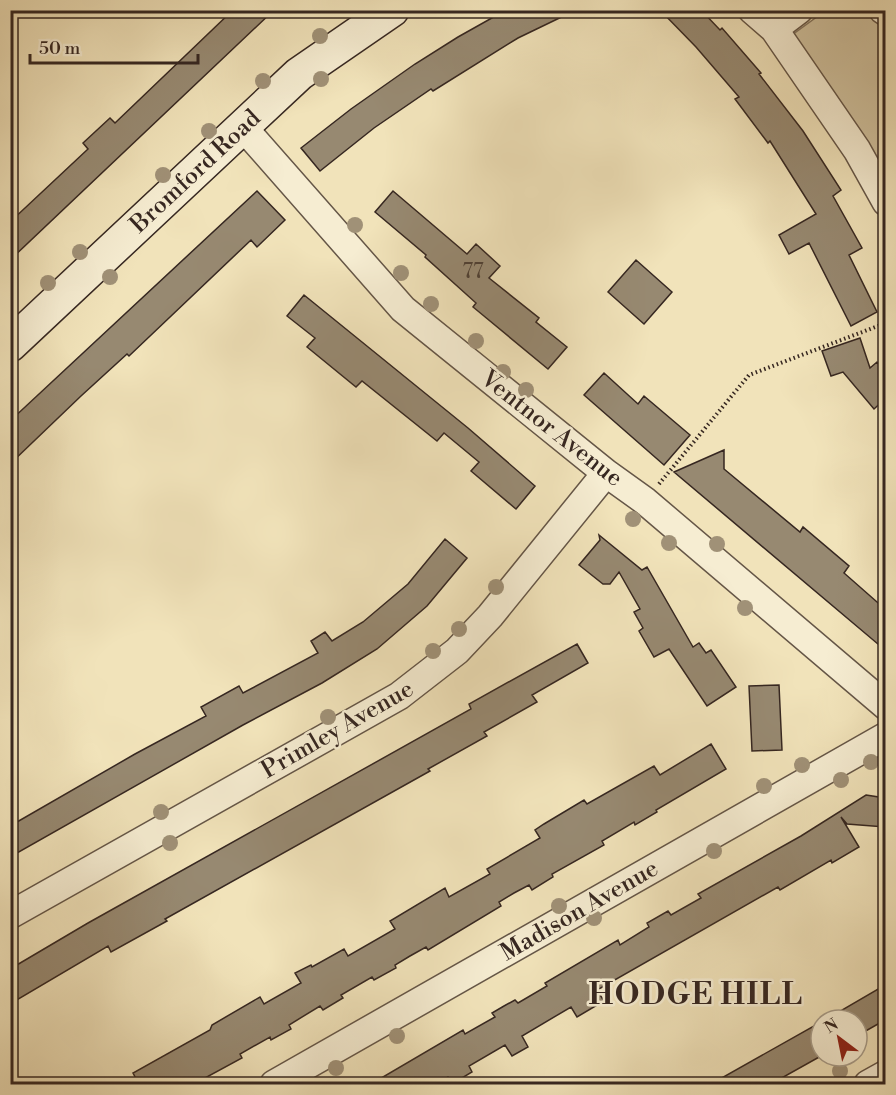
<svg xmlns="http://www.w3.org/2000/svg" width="896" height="1095" font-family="'Libre Bodoni',serif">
	<rect width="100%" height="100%" fill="#f1e3ba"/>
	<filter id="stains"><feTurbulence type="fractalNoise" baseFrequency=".00333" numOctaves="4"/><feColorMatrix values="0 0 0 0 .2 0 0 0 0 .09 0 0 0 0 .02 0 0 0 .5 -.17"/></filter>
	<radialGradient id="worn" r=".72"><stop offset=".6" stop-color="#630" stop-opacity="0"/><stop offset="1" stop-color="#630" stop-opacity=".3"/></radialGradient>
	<path fill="#d1c3a0" stroke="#847560" stroke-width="1.5" d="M 825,11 L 866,11 L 885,20 L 885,182 L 792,35 Z"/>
	<path fill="#978971" stroke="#362721" stroke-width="1.5" d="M 233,10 L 274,10 L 10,260 L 10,222 L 88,149 L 83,143 L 110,118 L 115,123 Z
		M 506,10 L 576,10 L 518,38 L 433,91 L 431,89 L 374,128 L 320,171 L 301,148 L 351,109 L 415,64 L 458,37 Z
		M 660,10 L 701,10 L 720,30 L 722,28 L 761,73 L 759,74 L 803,131 L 841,190 L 833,196 L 862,248 L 849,255 L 877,312 L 851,326 L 809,243 L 789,254 L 779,235 L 816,214 L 770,141 L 768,143 L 735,99 L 739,97 L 696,47 Z
		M 257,191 L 285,220 L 257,247 L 251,240 L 129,356 L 127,354 L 81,396 L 10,464 L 10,421 Z
		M 393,191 L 467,254 L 476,244 L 500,266 L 489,278 L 539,318 L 536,322 L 567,347 L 548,369 L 473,307 L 476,303 L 425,257 L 426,255 L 375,212 Z
		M 636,260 L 672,292 L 644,324 L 608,292 Z
		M 304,295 L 468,428 L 535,486 L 516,509 L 471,471 L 479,462 L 444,433 L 437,441 L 362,381 L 356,387 L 307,347 L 315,338 L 287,316 Z
		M 860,338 L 870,368 L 877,362 L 885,373 L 885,399 L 874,409 L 843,372 L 831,376 L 822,351 Z
		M 604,373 L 638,404 L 644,396 L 690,435 L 664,465 L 584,395 Z
		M 724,450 L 724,469 L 800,532 L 803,527 L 849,566 L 844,573 L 885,609 L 885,650 L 674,472 Z
		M 599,535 L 642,570 L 647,567 L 693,647 L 699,643 L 706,653 L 711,650 L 736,687 L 707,706 L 669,649 L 654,657 L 639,631 L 643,628 L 634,612 L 640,609 L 619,572 L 610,584 L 603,584 L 579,565 L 600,540 Z
		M 445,539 L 467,558 L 427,606 L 377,649 L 322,683 L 243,725 L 10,857 L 10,826 L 135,754 L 206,716 L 201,707 L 239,686 L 243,693 L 318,653 L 311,641 L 325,632 L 332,641 L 363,622 L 408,584 Z
		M 577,644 L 588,663 L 532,695 L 537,702 L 484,732 L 487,736 L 428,769 L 430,771 L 165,919 L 167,921 L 111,952 L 108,946 L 10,1004 L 10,969 L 88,923 L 471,709 L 469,704 Z
		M 779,685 L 782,750 L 752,751 L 749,686 Z
		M 711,744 L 726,769 L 656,810 L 657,812 L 635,825 L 634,822 L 602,841 L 604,845 L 552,874 L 553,877 L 532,890 L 529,885 L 514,893 L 499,902 L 501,906 L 428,950 L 426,947 L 410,956 L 395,965 L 396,968 L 374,980 L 372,977 L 341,995 L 343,998 L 323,1010 L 320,1006 L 289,1025 L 291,1029 L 271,1040 L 270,1037 L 240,1054 L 242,1058 L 194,1084 L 139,1084 L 133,1073 L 210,1030 L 212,1025 L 260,997 L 264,1004 L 301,983 L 295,973 L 311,965 L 312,967 L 344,949 L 348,956 L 395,929 L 390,921 L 445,888 L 449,897 L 490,874 L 487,869 L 540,838 L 535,830 L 544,824 L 584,800 L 587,804 L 654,766 L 660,775 Z
		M 866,795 L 885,798 L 885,827 L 847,824 L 841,817 L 859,847 L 832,863 L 831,860 L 780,890 L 778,887 L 597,990 L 604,1001 L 577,1017 L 571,1007 L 522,1036 L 528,1047 L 512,1056 L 505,1045 L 469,1066 L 472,1072 L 452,1084 L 448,1077 L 435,1084 L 371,1084 L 463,1030 L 465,1034 L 495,1017 L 492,1013 L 504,1006 L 515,1000 L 518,1003 L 547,986 L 545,983 L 618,940 L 620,945 L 649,927 L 647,923 L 668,911 L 671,915 L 701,898 L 698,894 L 801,836 Z
		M 885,985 L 885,1020 L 857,1036 L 857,1020 L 825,1020 Z
		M 821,1022 L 821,1056 L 771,1084 L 711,1084 Z"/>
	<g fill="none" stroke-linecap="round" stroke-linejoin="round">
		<defs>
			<path id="street" d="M 752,10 L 774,29 L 799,10
				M 883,10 L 886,12
				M 774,29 L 857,150 L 886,202
				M 242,126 L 403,309 L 606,473 L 645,501 L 886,706
				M 10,915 L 399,696 L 457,651 L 490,616 L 606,473
				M 274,1084 L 886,736
				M 868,1084 L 886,1074"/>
			<path id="secondary" d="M 10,345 L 299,74 L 392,10"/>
		</defs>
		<use href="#street" stroke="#655647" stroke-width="30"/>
		<use href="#secondary" stroke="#362721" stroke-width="36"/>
		<path stroke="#362721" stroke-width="4" stroke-dasharray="1.5 3" stroke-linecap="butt" d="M 659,484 L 749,375 L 886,323"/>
		<use href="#street" stroke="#f6edd2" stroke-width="27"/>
		<use href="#secondary" stroke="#f6edd2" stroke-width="33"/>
	</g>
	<g fill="#a09177">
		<circle cx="320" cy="36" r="8"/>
		<circle cx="321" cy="79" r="8"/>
		<circle cx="263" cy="81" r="8"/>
		<circle cx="209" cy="131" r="8"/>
		<circle cx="163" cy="175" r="8"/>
		<circle cx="355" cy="225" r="8"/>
		<circle cx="80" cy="252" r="8"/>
		<circle cx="401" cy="273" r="8"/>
		<circle cx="110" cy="277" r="8"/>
		<circle cx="48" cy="283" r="8"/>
		<circle cx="431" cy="304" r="8"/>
		<circle cx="476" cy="341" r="8"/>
		<circle cx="503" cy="372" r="8"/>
		<circle cx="526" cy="390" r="8"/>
		<circle cx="633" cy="519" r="8"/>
		<circle cx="669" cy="543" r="8"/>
		<circle cx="717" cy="544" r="8"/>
		<circle cx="496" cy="587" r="8"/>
		<circle cx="745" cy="608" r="8"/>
		<circle cx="459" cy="629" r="8"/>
		<circle cx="433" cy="651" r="8"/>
		<circle cx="328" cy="717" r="8"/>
		<circle cx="871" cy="762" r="8"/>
		<circle cx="802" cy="765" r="8"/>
		<circle cx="841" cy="780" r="8"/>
		<circle cx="764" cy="786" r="8"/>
		<circle cx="161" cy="812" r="8"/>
		<circle cx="170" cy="843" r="8"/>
		<circle cx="714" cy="851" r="8"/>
		<circle cx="559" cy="906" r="8"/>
		<circle cx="594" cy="918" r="8"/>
		<circle cx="397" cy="1036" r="8"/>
		<circle cx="336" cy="1068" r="8"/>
		<circle cx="840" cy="1071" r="8"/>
	</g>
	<g text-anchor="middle" stroke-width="5" stroke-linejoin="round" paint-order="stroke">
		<g font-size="21" fill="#4e4035">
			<text x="473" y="278">77</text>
		</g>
		<g font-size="24" fill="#362721" stroke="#f6edd2">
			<text transform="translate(195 171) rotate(-43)" y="8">Bromford Road</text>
			<text transform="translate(552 428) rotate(38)" y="8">Ventnor Avenue</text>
			<text transform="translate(337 729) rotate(-30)" y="8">Primley Avenue</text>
			<text transform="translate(579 910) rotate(-30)" y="8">Madison Avenue</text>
		</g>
		<g font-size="30" font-weight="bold" letter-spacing="1.5" fill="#362721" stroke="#f6edd2">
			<text x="696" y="1004">HODGE HILL</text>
		</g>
	</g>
	<rect width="896" height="1095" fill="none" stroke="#f1e3ba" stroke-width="36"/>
	<rect x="12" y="12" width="872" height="1071" fill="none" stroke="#362721" stroke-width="3"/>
	<rect x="18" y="18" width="860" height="1059" fill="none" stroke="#362721" stroke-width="1.5"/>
	<g transform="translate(839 1038) rotate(328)"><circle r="28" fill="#f6edd2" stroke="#a99e8b" stroke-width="1.5"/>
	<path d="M0-4.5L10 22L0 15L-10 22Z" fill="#8f2418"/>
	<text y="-9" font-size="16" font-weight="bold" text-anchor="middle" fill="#362721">N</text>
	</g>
	<path d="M30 54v9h168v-9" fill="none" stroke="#362721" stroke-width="3"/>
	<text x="39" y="54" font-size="18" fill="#362721" stroke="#f6edd2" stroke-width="4.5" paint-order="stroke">50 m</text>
	<rect width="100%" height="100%" filter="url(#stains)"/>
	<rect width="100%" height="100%" fill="url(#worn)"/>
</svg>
